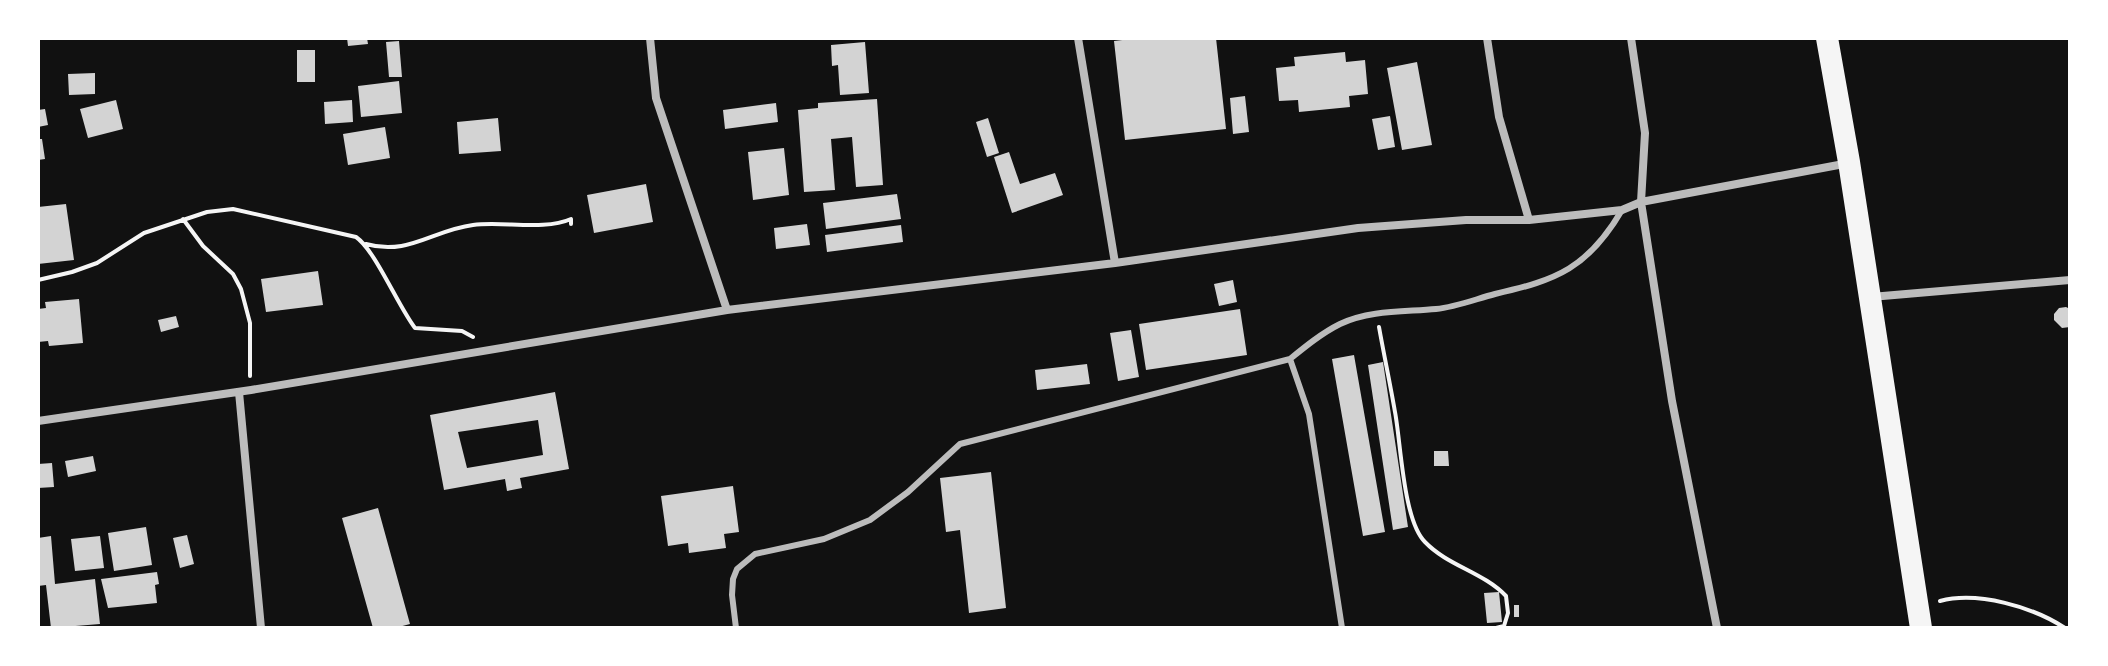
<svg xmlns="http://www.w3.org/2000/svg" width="2108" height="666" font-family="'Alegreya Sans',sans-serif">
	<rect width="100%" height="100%" fill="#111"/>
	<path fill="#d3d3d3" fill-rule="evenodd" d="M 347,38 L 367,38 L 368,44 L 348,46 Z
		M 1139,38 L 1216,38 L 1226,129 L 1125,140 L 1114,41 Z
		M 399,41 L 402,77 L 389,77 L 386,42 Z
		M 865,42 L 869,93 L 840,95 L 838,65 L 832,66 L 831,45 Z
		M 297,50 L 315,50 L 315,82 L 297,82 Z
		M 1345,52 L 1346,62 L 1365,60 L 1368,94 L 1349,96 L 1350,107 L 1299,112 L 1298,100 L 1279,101 L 1276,68 L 1295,66 L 1294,57 Z
		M 1417,62 L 1432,145 L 1402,150 L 1387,68 Z
		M 95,73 L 95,94 L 69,95 L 68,74 Z
		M 399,81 L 402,113 L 361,117 L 358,86 Z
		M 1245,96 L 1249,132 L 1233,134 L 1230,98 Z
		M 877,99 L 883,185 L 856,187 L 852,137 L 831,139 L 835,190 L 804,192 L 798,110 L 818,108 L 818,103 Z
		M 116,100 L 123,129 L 88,138 L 80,109 Z
		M 352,100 L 353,122 L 325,124 L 324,102 Z
		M 776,103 L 778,122 L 725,129 L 723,110 Z
		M 45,109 L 48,125 L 38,127 L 38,110 Z
		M 1390,116 L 1395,147 L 1378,150 L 1372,119 Z
		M 498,118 L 501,151 L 459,154 L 457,122 Z
		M 988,118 L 999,153 L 987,157 L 976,122 Z
		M 385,127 L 390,158 L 348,165 L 343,134 Z
		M 38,139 L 42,139 L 45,159 L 38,160 Z
		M 784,148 L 789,195 L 753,200 L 748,152 Z
		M 1009,152 L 1020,184 L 1055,173 L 1063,195 L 1012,213 L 994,157 Z
		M 646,184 L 653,222 L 594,233 L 587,195 Z
		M 897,194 L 901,219 L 826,229 L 823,203 Z
		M 66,204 L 74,260 L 38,264 L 38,207 Z
		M 807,224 L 810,245 L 776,249 L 774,228 Z
		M 901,225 L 903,242 L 827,252 L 825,235 Z
		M 318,271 L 323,305 L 266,312 L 261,279 Z
		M 1233,280 L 1237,302 L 1219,306 L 1214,284 Z
		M 79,299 L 83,343 L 49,346 L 48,341 L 38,342 L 38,309 L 46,308 L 45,302 Z
		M 2066,307 L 2070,309 L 2070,327 L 2062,328 L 2054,320 L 2054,314 L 2059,308 Z
		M 1240,309 L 1247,355 L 1146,370 L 1139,324 Z
		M 176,316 L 179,327 L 161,332 L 158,320 Z
		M 1131,330 L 1139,377 L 1118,381 L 1110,333 Z
		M 1354,355 L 1385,532 L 1363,536 L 1332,359 Z
		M 1383,362 L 1408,527 L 1393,530 L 1368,365 Z
		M 1087,364 L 1090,384 L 1037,390 L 1035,370 Z
		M 555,392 L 569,469 L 520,478 L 522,488 L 507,491 L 505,479 L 444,490 L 430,415 ZM 538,420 L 543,455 L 467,468 L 458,432 Z
		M 1434,451 L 1448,451 L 1449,466 L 1434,466 Z
		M 93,456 L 96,471 L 68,477 L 65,461 Z
		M 52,463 L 54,487 L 38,488 L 38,464 Z
		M 991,472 L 1006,608 L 969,613 L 960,530 L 946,532 L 940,478 Z
		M 733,486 L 739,532 L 724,534 L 726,548 L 689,553 L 688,543 L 668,546 L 661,496 Z
		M 378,508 L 410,624 L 395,628 L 373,628 L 342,518 Z
		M 146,527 L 152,565 L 114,571 L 108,533 Z
		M 187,535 L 194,564 L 180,568 L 173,538 Z
		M 51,536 L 55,584 L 95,579 L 100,624 L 51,628 L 46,585 L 38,586 L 38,538 Z
		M 100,536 L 104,568 L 75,571 L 71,539 Z
		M 157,572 L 159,584 L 155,585 L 157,603 L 108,608 L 101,579 Z
		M 1499,592 L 1502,622 L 1487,623 L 1484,593 Z
		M 1514,605 L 1519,605 L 1519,617 L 1514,617 Z"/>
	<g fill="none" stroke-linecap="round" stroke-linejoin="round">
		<path stroke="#f5f5f5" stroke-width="4" d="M 183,219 L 203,246 L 233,274 L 241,289 L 250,323 L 250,376
			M 366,244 C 408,256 433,230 473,225 C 503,221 544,231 571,219 L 571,224
			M 38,280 L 72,272 L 97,263 L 144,233 L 207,212 L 233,209 L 356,237 C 375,250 398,306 415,328 L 462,331 L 473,337
			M 1379,327 C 1384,355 1390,383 1395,412 C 1401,443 1403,520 1425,542 C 1448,566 1483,572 1506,596 L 1508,613 L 1504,626 L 1496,628
			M 1940,601 C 1978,591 2033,607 2065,628"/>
		<path stroke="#bcbcbc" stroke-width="6" d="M 736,628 L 732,595 L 733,579 L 737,569 L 755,554 L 824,539 L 870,520 L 908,492 L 960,444 L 1290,359
			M 1342,628 L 1309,414 L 1290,359 C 1306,346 1322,333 1340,324 C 1370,310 1404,312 1436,309 C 1456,307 1476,299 1495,294 C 1557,280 1588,268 1622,210"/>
		<path stroke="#bcbcbc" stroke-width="8" d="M 650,38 L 656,98 L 727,310
			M 1078,38 L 1115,263
			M 1487,38 L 1499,117 L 1529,220
			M 1631,38 L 1645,133 L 1641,202 L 1672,401 L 1717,628
			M 1871,297 L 2070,280
			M 239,392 L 261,628
			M 38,421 L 251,390 L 727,310 L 1115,263 L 1358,228 L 1466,220 L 1529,220 L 1622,210 L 1641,202 L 1849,163"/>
		<path stroke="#f5f5f5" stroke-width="22" d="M 1827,38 L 1849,162 L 1921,628"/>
	</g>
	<rect width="2108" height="666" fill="none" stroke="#ffffff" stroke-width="80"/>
</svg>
